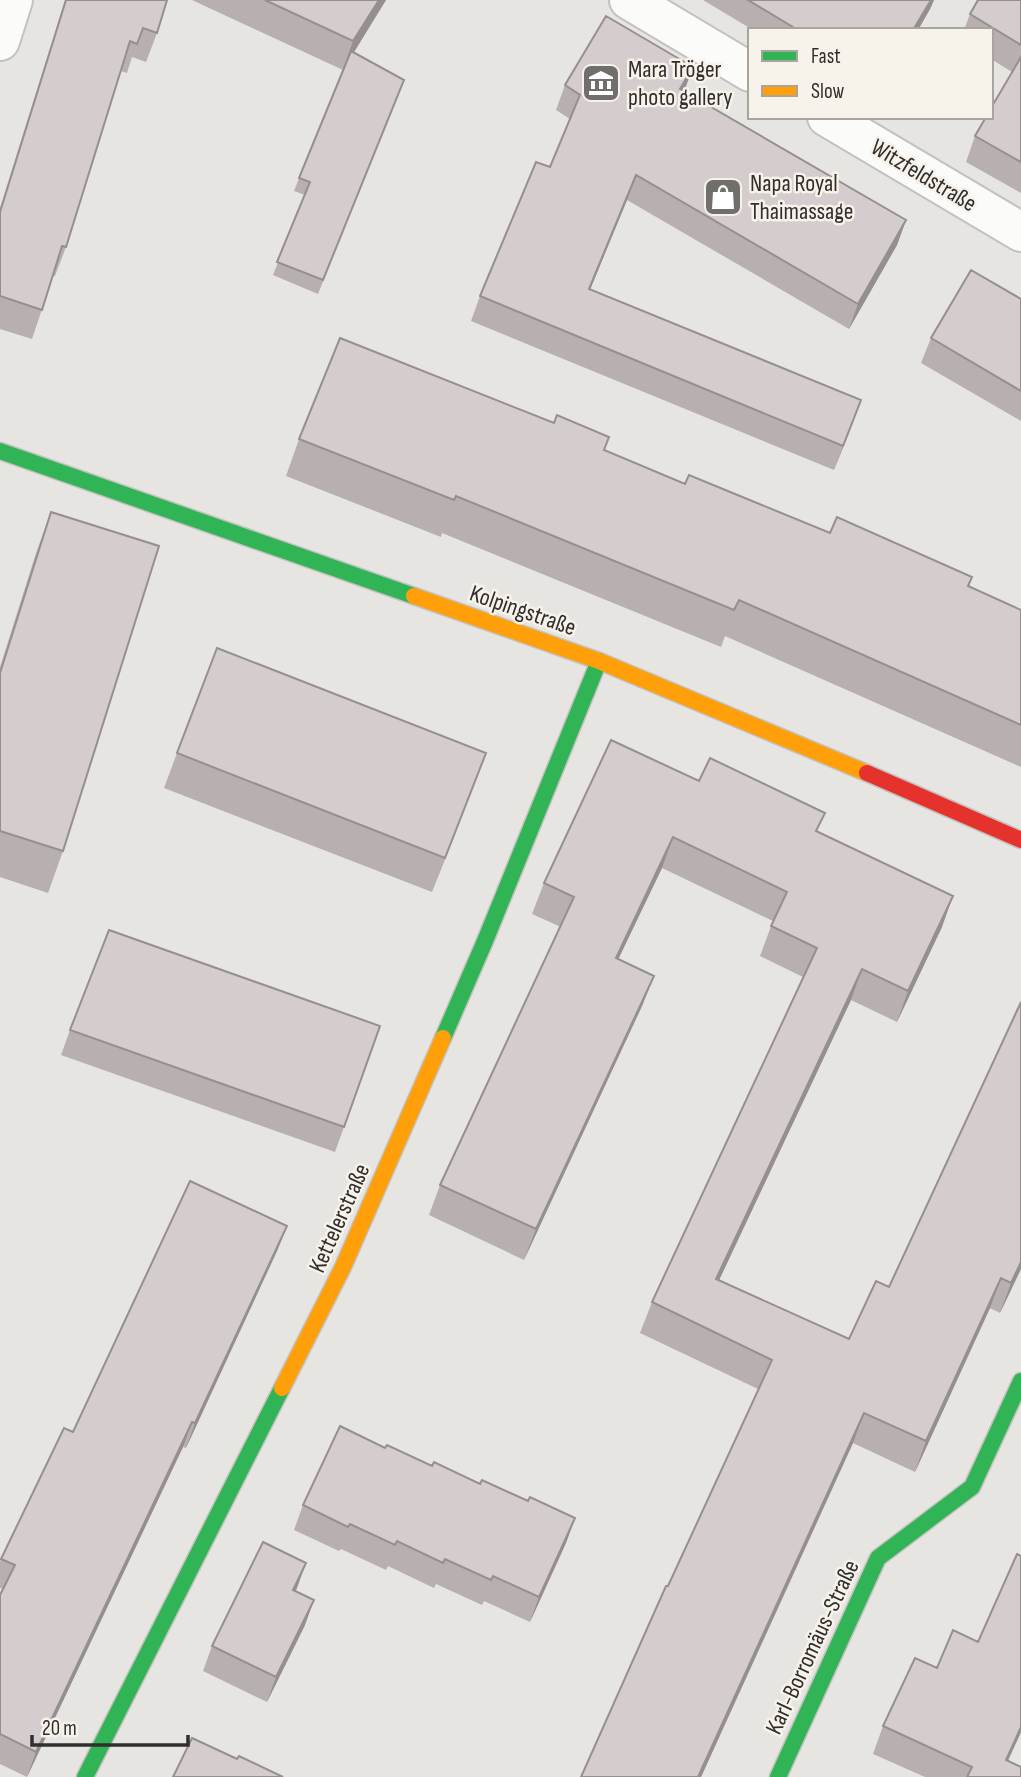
<svg xmlns="http://www.w3.org/2000/svg" width="1021" height="1777" font-family="'Sofia Sans Condensed',sans-serif">
	<rect width="100%" height="100%" fill="#e7e5e1"/>
	<g fill="none" stroke-linecap="round" stroke-linejoin="round">
		<defs>
			<path id="street" d="M 629,0 L 750,72
				M 0,41 L 13,0
				M 827,117 L 1021,232"/>
			<path id="fast" d="M 0,451 L 414,596
				M 443,1038 L 485,941 L 599,661
				M 85,1777 L 282,1388
				M 778,1777 L 878,1558 L 972,1487 L 1021,1381"/>
			<path id="slow" d="M 414,596 L 599,661 L 867,773
				M 282,1388 L 343,1267 L 443,1038"/>
			<path id="jam" d="M 867,773 L 1021,840"/>
		</defs>
		<use href="#street" stroke="#c3c2bf" stroke-width="42"/>
		<use href="#fast" stroke="#c3c2bf" stroke-width="19"/>
		<use href="#slow" stroke="#c3c2bf" stroke-width="19"/>
		<use href="#jam" stroke="#c3c2bf" stroke-width="19"/>
		<use href="#street" stroke="#fbfbfa" stroke-width="38"/>
		<use href="#fast" stroke="#30b455" stroke-width="16"/>
		<use href="#slow" stroke="#ff9f0a" stroke-width="16"/>
		<use href="#jam" stroke="#e5322d" stroke-width="16"/>
	</g>
	<path fill="#b7afb0" d="M 65,0 L 167,0 L 157,33 L 146,62 L 132,57 L 127,73 L 121,71 L 66,247 L 55,276 L 53,276 L 32,339 L 0,329 L 0,208 Z
		M 192,0 L 386,0 L 354,52 L 404,80 L 318,294 L 273,275 L 305,195 L 294,191 L 344,67 L 343,70 Z
		M 703,0 L 934,0 L 930,9 L 918,30 L 753,30 Z
		M 1021,0 L 1021,193 L 966,162 L 975,136 L 1012,72 L 991,59 L 991,30 L 964,30 L 970,14 Z
		M 565,85 L 684,92 L 906,220 L 897,245 L 849,329 L 627,200 L 590,289 L 852,425 L 834,470 L 471,321 L 480,296 L 550,167 L 570,119 L 556,110 Z
		M 1021,299 L 1021,421 L 921,363 L 931,338 Z
		M 554,423 L 604,450 L 685,484 L 830,533 L 972,577 L 969,587 L 1021,610 L 1021,767 L 725,636 L 721,647 L 442,533 L 441,537 L 286,476 L 299,439 Z
		M 51,512 L 63,851 L 48,893 L 0,877 L 0,667 L 36,553 Z
		M 177,753 L 486,753 L 432,892 L 164,788 Z
		M 699,781 L 818,832 L 942,927 L 897,1022 L 851,1000 L 719,1280 L 849,1339 L 889,1287 L 1021,1269 L 1000,1313 L 990,1308 L 915,1472 L 853,1443 L 701,1777 L 581,1777 L 758,1389 L 640,1333 L 652,1302 L 803,977 L 760,956 L 773,921 L 662,868 L 618,959 L 654,976 L 642,1006 L 524,1260 L 429,1215 L 440,1185 L 561,927 L 532,914 L 544,883 Z
		M 380,1026 L 335,1152 L 61,1055 L 70,1030 Z
		M 287,1226 L 277,1251 L 186,1448 L 183,1447 L 27,1777 L 0,1764 L 0,1595 L 3,1589 L 0,1588 L 0,1562 L 1,1559 L 73,1432 Z
		M 385,1448 L 480,1484 L 575,1518 L 566,1543 L 530,1622 L 484,1601 L 482,1605 L 436,1584 L 434,1588 L 388,1566 L 386,1570 L 341,1549 L 339,1551 L 294,1530 L 303,1505 Z
		M 1021,1556 L 1021,1732 L 1008,1761 L 1021,1777 L 925,1777 L 873,1754 L 883,1726 L 937,1668 L 978,1642 Z
		M 296,1591 L 305,1625 L 267,1702 L 203,1671 L 212,1646 Z"/>
	<path fill="#958f90" d="M 379,0 L 386,0 L 343,70 L 353,41 Z
		M 931,0 L 934,0 L 930,9 L 918,30 L 913,30 Z
		M 693,67 L 684,92 L 680,89 Z
		M 636,175 L 627,200 L 580,314 L 589,289 Z
		M 906,220 L 897,245 L 849,329 L 858,304 Z
		M 861,400 L 852,425 L 834,470 L 843,446 Z
		M 486,753 L 473,788 L 432,892 L 445,858 Z
		M 673,837 L 662,868 L 604,989 L 616,958 Z
		M 953,896 L 942,927 L 897,1022 L 908,991 Z
		M 862,969 L 851,1000 L 705,1310 L 716,1279 Z
		M 654,976 L 642,1006 L 524,1260 L 536,1229 Z
		M 287,1226 L 277,1251 L 186,1448 L 195,1423 Z
		M 1021,1262 L 1021,1269 L 1000,1313 L 1011,1283 Z
		M 1001,1278 L 990,1308 L 915,1472 L 926,1441 Z
		M 864,1413 L 853,1443 L 701,1777 L 698,1777 Z
		M 192,1422 L 183,1447 L 27,1777 L 36,1752 Z
		M 575,1518 L 566,1543 L 530,1622 L 539,1597 Z
		M 306,1563 L 297,1588 L 284,1615 L 293,1590 Z
		M 314,1600 L 305,1625 L 267,1702 L 276,1677 Z
		M 1021,1727 L 1021,1732 L 1000,1777 L 1006,1760 Z"/>
	<path fill="#d5cccd" stroke="#958f90" stroke-width="2" d="M 66,0 L 167,0 L 157,33 L 143,28 L 137,44 L 130,41 L 66,247 L 62,246 L 42,310 L 0,296 L 0,212 Z
		M 265,0 L 379,0 L 353,41 Z
		M 748,0 L 931,0 L 913,30 L 798,30 Z
		M 978,0 L 1021,0 L 1021,45 L 970,14 Z
		M 606,16 L 693,67 L 680,89 L 906,220 L 858,304 L 636,175 L 589,289 L 861,400 L 843,446 L 480,296 L 536,162 L 550,167 L 580,95 L 565,85 Z
		M 351,51 L 404,80 L 323,280 L 277,262 L 310,182 L 299,178 Z
		M 1021,57 L 1021,162 L 975,136 L 986,117 L 991,117 L 991,108 Z
		M 971,270 L 1021,299 L 1021,391 L 931,338 Z
		M 340,338 L 554,423 L 557,415 L 609,437 L 604,450 L 685,484 L 689,475 L 830,533 L 837,517 L 972,577 L 968,586 L 1021,610 L 1021,725 L 739,600 L 734,610 L 456,496 L 454,500 L 299,439 Z
		M 51,512 L 159,546 L 63,851 L 0,831 L 0,673 Z
		M 217,648 L 486,753 L 445,858 L 177,753 Z
		M 611,740 L 699,781 L 710,758 L 825,813 L 816,831 L 953,896 L 908,991 L 862,969 L 716,1279 L 849,1339 L 876,1281 L 889,1287 L 1021,1002 L 1021,1262 L 1011,1283 L 1001,1278 L 926,1441 L 864,1413 L 698,1777 L 581,1777 L 666,1586 L 668,1586 L 772,1360 L 652,1302 L 817,948 L 771,926 L 787,892 L 673,837 L 616,958 L 654,976 L 536,1229 L 440,1185 L 574,897 L 544,883 Z
		M 109,930 L 380,1026 L 344,1127 L 70,1030 Z
		M 190,1181 L 287,1226 L 195,1423 L 192,1422 L 36,1752 L 0,1734 L 0,1595 L 15,1565 L 1,1559 L 64,1428 L 73,1432 Z
		M 340,1426 L 385,1448 L 387,1445 L 432,1466 L 434,1462 L 480,1484 L 482,1480 L 528,1501 L 530,1497 L 575,1518 L 539,1597 L 493,1576 L 491,1580 L 445,1559 L 443,1563 L 397,1541 L 395,1545 L 350,1524 L 348,1527 L 303,1505 Z
		M 263,1542 L 306,1563 L 293,1590 L 314,1600 L 276,1677 L 212,1646 Z
		M 1017,1554 L 1021,1556 L 1021,1727 L 1006,1760 L 1021,1767 L 1021,1777 L 967,1777 L 972,1767 L 883,1726 L 915,1658 L 937,1668 L 953,1630 L 978,1642 Z
		M 192,1738 L 237,1759 L 239,1756 L 283,1777 L 173,1777 Z"/>
	<defs>
		<symbol id="museum-square" viewBox="-11 -11 22 22"><rect x="-9" y="-9" width="18" height="18" rx="4" fill="#716f6c" stroke="#f7f3eb"/><path d="M0-6L6-3V-2H-6V-3ZM-5-1h2V3h-2ZM-1-1h2V3h-2ZM3-1h2V3H3ZM-6 4H6V6H-6Z" fill="#fff"/></symbol>
		<symbol id="shop-square" viewBox="-11 -11 22 22"><rect x="-9" y="-9" width="18" height="18" rx="4" fill="#716f6c" stroke="#f7f3eb"/><path d="M-5-2.5h2.3a2.7 3.5 0 0 1 5.4 0H5L5.5 6h-11ZM-1.5-2.5h3a1.5 2.3 0 0 0-3 0Z" fill="#fff"/></symbol>
	</defs>
	<g fill-rule="evenodd">
		<use href="#museum-square" x="579" y="61" width="44" height="44"/>
		<use href="#shop-square" x="701" y="175" width="44" height="44"/>
	</g>
	<g text-anchor="middle" stroke-width="5" stroke-linejoin="round" paint-order="stroke">
		<g font-size="24" fill="#312f2d" stroke="#f7f3eb" text-anchor="start">
			<text x="628" y="77">Mara Tröger<tspan x="628" dy="28">photo gallery</tspan></text>
			<text x="750" y="191">Napa Royal<tspan x="750" dy="28">Thaimassage</tspan></text>
		</g>
		<g font-size="24" fill="#312f2d" stroke="#f7f3eb">
			<text transform="translate(924 175) rotate(31)" y="8">Witzfeldstraße</text>
			<text transform="translate(523 610) rotate(19)" y="8">Kolpingstraße</text>
			<text transform="translate(339 1218) rotate(-66)" y="8">Kettelerstraße</text>
			<text transform="translate(812 1647) rotate(-65)" y="8">Karl-Borromäus-Straße</text>
		</g>
	</g>
	<rect x="748" y="28" width="245" height="91" fill="#f7f3eb" stroke="#a8a59f" stroke-width="2"/>
	<rect x="762" y="51" width="35" height="10" fill="#30b455" stroke="#a8a59f" stroke-width="2"/>
	<text x="811" y="63" font-size="21" fill="#312f2d">Fast</text>
	<rect x="762" y="86" width="35" height="10" fill="#ff9f0a" stroke="#a8a59f" stroke-width="2"/>
	<text x="811" y="98" font-size="21" fill="#312f2d">Slow</text>
	<path d="M32 1735v10h156v-10" fill="none" stroke="#312f2d" stroke-width="3.5"/>
	<text x="42" y="1735" font-size="21" fill="#312f2d" stroke="#f7f3eb" stroke-width="5" paint-order="stroke">20 m</text>
</svg>
